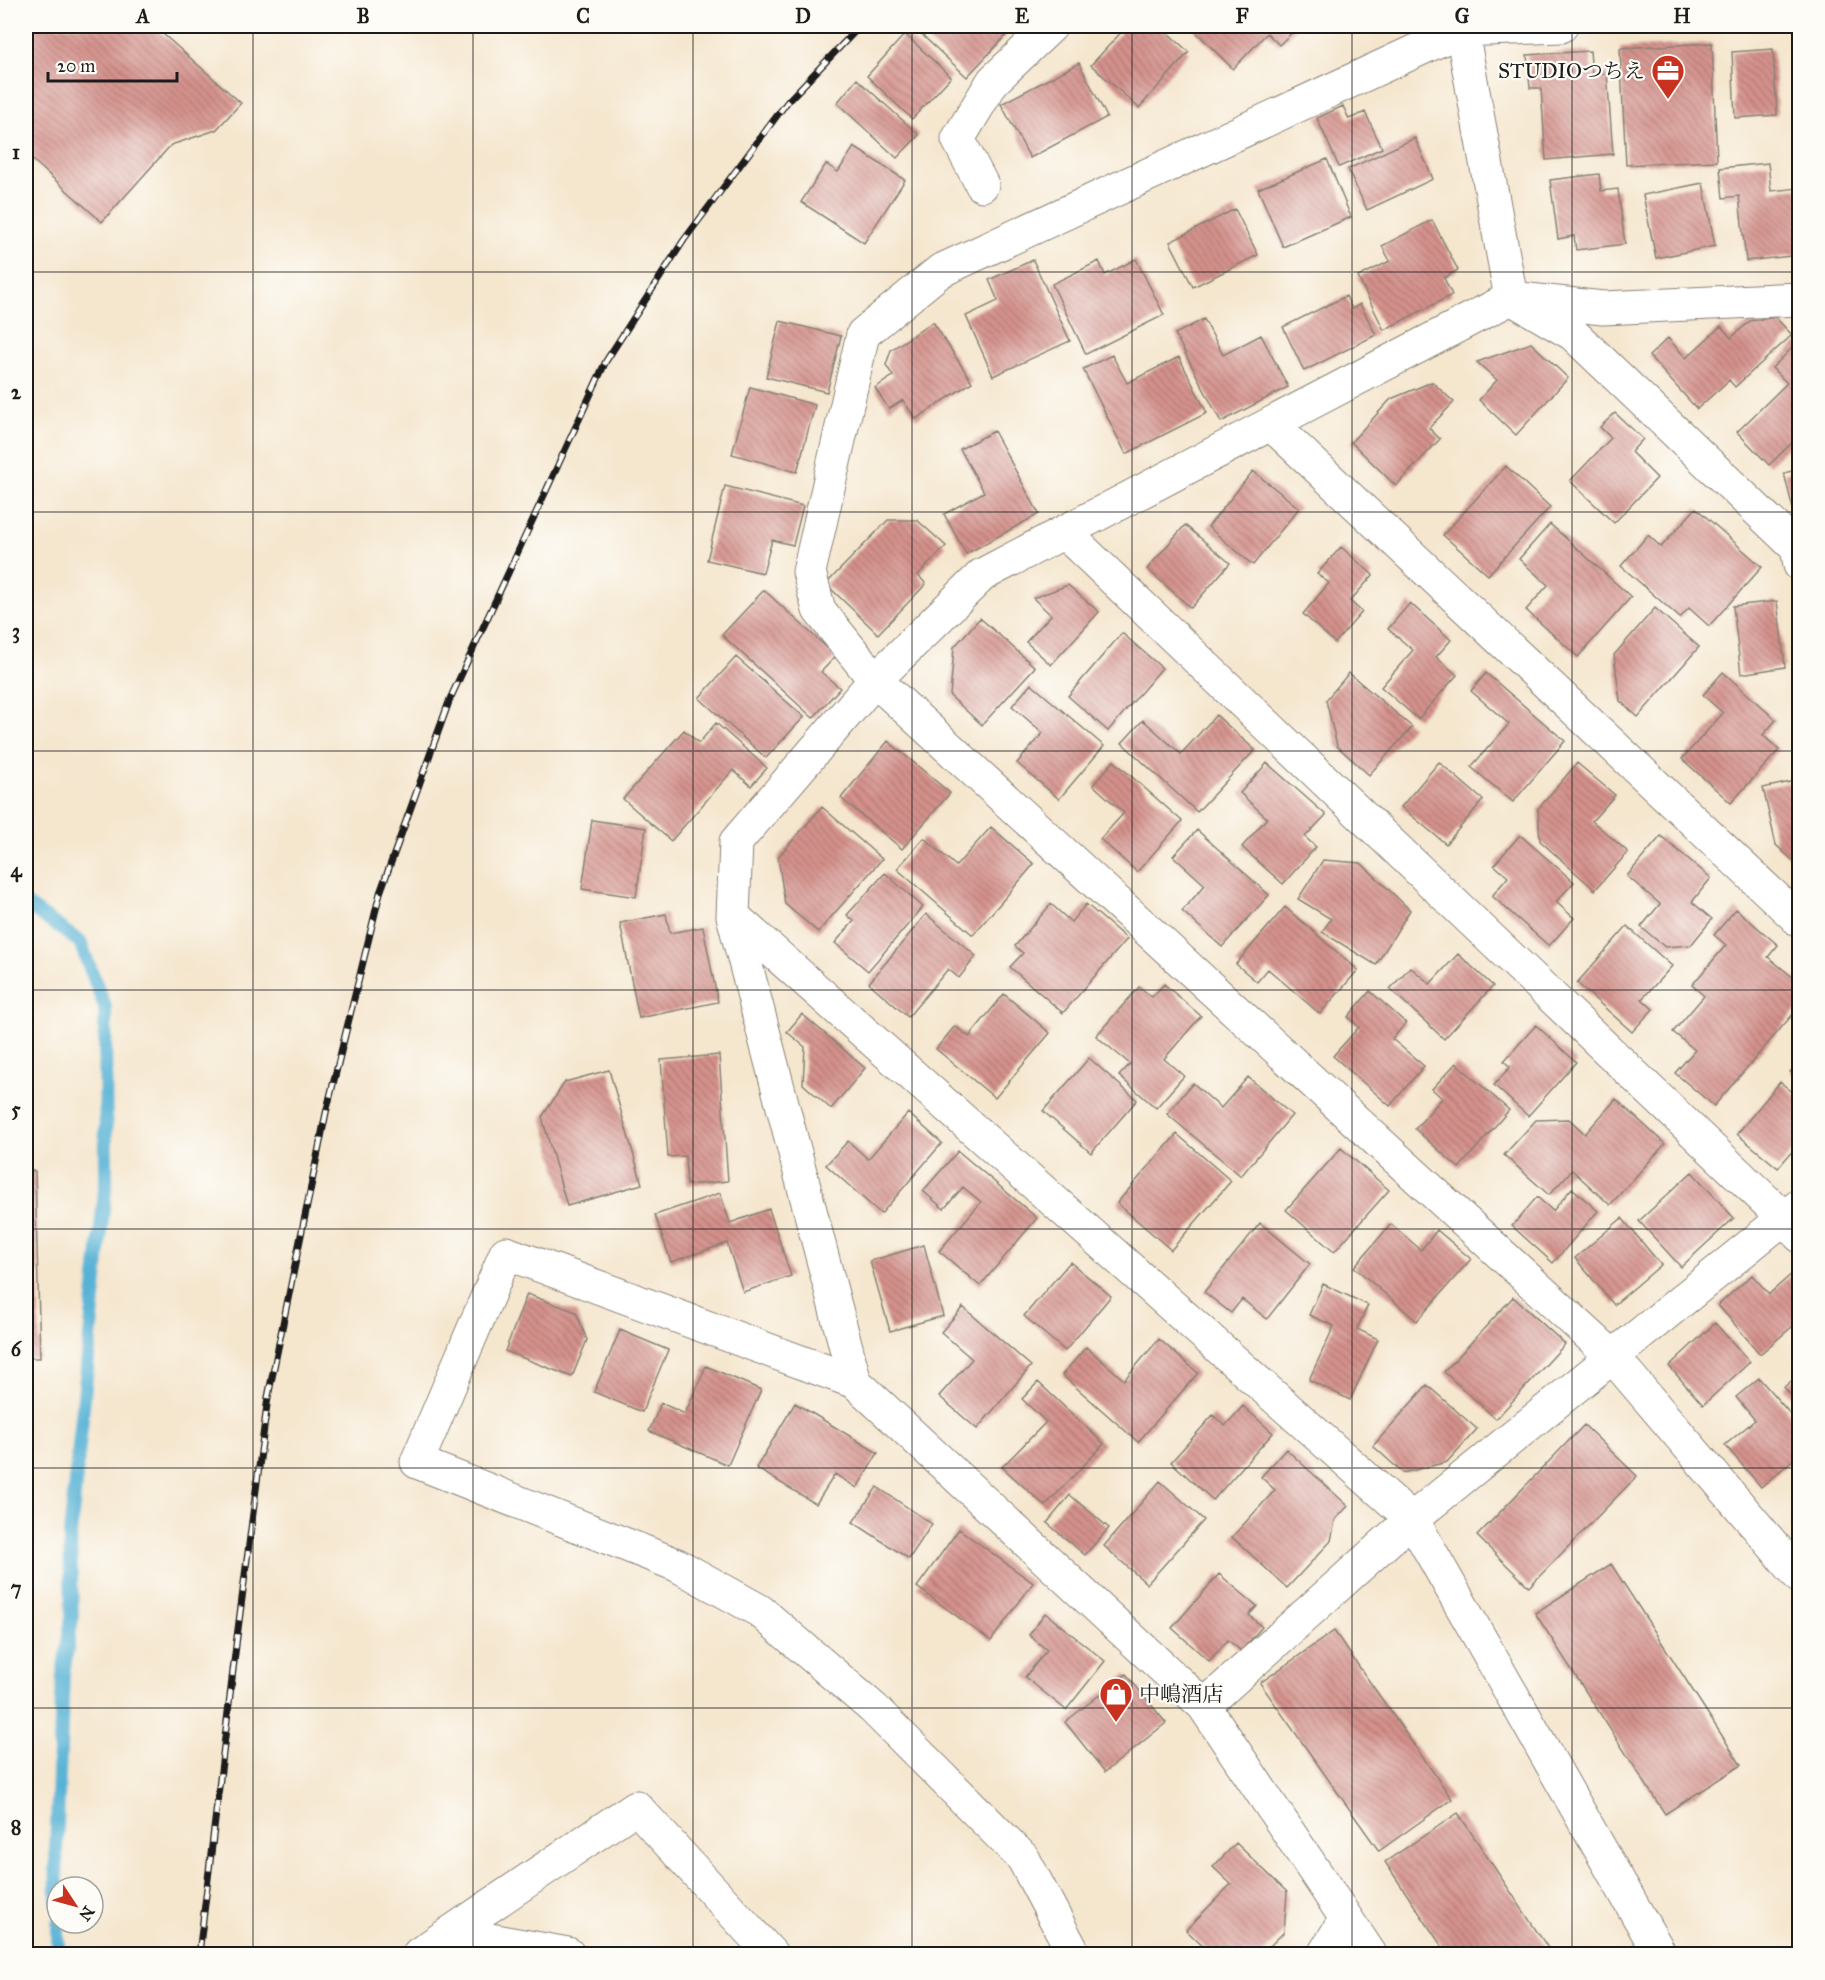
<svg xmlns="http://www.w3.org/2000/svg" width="1825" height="1980" font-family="'IM FELL Great Primer','Noto Serif JP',serif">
	<defs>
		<pattern id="building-back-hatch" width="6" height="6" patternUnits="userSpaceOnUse" patternTransform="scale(1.5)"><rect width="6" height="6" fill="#d5928c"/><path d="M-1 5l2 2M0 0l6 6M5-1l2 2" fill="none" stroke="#ac7672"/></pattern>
	</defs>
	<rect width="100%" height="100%" fill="#fdfcf7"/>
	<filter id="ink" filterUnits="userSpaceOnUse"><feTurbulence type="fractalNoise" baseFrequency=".0167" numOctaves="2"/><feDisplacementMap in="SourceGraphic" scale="12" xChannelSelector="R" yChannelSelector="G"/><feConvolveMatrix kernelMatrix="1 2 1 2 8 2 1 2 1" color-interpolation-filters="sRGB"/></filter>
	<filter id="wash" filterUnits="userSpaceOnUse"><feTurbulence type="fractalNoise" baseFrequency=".008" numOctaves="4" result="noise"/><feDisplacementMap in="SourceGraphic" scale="24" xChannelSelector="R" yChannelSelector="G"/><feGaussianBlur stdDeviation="1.35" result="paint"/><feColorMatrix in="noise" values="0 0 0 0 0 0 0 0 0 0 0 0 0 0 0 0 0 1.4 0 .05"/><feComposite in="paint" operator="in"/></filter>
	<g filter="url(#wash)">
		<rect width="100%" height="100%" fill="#f5e6ce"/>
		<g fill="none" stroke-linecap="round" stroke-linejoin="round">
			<path stroke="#57b2d5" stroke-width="14" d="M 26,904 L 80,942 L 105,1007 L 106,1180 L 70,1535 L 72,1618 L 63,1674 L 56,1849 L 57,1900
				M 58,1923 L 58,1954"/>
		</g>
		<g id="blocks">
			<path fill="url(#building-back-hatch)" d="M 29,26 L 154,26 L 241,103 L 216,130 L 171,145 L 102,222 L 26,154 L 26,29 Z
				M 927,26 L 1006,26 L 1011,30 L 967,77 L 920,33 Z
				M 1127,26 L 1160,26 L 1189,52 L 1139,108 L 1091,65 Z
				M 1199,26 L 1299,26 L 1279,45 L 1267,33 L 1233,69 L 1194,30 Z
				M 905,34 L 951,77 L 912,119 L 867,76 Z
				M 1712,43 L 1717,161 L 1626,165 L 1620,48 Z
				M 1773,49 L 1777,115 L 1735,118 L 1732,52 Z
				M 1590,51 L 1592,75 L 1607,73 L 1613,154 L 1546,160 L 1541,88 L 1530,88 L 1527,55 Z
				M 1079,63 L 1107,117 L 1030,158 L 1001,104 Z
				M 857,79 L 919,135 L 897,158 L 837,103 Z
				M 1343,106 L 1349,119 L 1365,112 L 1382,148 L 1339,167 L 1317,118 Z
				M 1415,138 L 1433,179 L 1367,210 L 1348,169 Z
				M 854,147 L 905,180 L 864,243 L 801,202 L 826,164 L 838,172 Z
				M 1327,159 L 1351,217 L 1283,247 L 1258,189 Z
				M 1768,163 L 1771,191 L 1799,188 L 1800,255 L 1746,261 L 1739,196 L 1723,198 L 1720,168 Z
				M 1599,174 L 1601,191 L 1618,189 L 1625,244 L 1576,250 L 1574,236 L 1558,239 L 1550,180 Z
				M 1703,183 L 1715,246 L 1656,258 L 1643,195 Z
				M 1235,209 L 1258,255 L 1193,287 L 1170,242 Z
				M 1432,220 L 1458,270 L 1444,278 L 1452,295 L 1384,330 L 1358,277 L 1390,261 L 1382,246 Z
				M 1136,259 L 1164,315 L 1086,354 L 1052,284 L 1099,261 L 1105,275 Z
				M 1033,260 L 1070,341 L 993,376 L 966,316 L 998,301 L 989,280 Z
				M 1346,296 L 1352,309 L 1360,304 L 1376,335 L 1304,371 L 1283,327 Z
				M 1775,317 L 1792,335 L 1735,387 L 1729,380 L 1697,409 L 1649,356 L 1668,338 L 1686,358 L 1721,326 L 1731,338 L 1750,321 Z
				M 1204,319 L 1223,355 L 1261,335 L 1288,387 L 1221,422 L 1175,334 Z
				M 780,321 L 841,336 L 827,392 L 766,377 Z
				M 933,322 L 972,382 L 916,419 L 903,400 L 889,409 L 875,388 L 893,376 L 886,365 L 891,350 Z
				M 1800,340 L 1800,435 L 1769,465 L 1737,432 L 1787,383 L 1772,368 Z
				M 1531,343 L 1568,378 L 1516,435 L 1479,400 L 1497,380 L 1477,362 Z
				M 1112,355 L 1127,383 L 1179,357 L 1207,413 L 1126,454 L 1083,369 Z
				M 1432,382 L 1454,402 L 1429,428 L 1440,439 L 1396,486 L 1351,442 L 1391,399 Z
				M 750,387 L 815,405 L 797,472 L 732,454 Z
				M 1615,413 L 1643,439 L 1631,452 L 1657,478 L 1614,523 L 1570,481 L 1611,438 L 1600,427 Z
				M 994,431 L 1039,514 L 966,554 L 944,514 L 984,492 L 960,449 Z
				M 1506,466 L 1550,507 L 1488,575 L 1443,535 Z
				M 1800,469 L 1800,520 L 1796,521 L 1784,473 Z
				M 1253,471 L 1299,508 L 1253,565 L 1208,527 Z
				M 725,486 L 803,506 L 793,545 L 772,540 L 763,573 L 707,560 Z
				M 1696,508 L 1762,567 L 1709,626 L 1689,608 L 1680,618 L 1621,566 L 1648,535 L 1661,547 Z
				M 888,520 L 917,520 L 946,546 L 918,575 L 926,584 L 878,634 L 826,584 Z
				M 1550,524 L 1631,597 L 1578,657 L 1526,610 L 1548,585 L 1519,559 Z
				M 1185,525 L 1230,563 L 1191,608 L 1147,569 Z
				M 1341,547 L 1373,575 L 1350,601 L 1362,612 L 1335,643 L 1303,614 L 1329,583 L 1317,574 Z
				M 1068,585 L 1099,612 L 1051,665 L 1026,642 L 1051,615 L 1033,598 Z
				M 764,590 L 836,656 L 821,672 L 840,688 L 813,718 L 722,635 Z
				M 1777,601 L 1785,667 L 1741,674 L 1733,606 Z
				M 1410,603 L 1451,640 L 1436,657 L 1457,675 L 1418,719 L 1381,687 L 1413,650 L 1388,629 Z
				M 1655,608 L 1699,647 L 1638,717 L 1620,701 L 1614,655 Z
				M 980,618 L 1035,667 L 982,725 L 950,696 L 954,647 Z
				M 1122,633 L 1162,668 L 1108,731 L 1068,696 Z
				M 736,657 L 804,717 L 766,758 L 699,698 Z
				M 1723,672 L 1776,720 L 1763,735 L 1779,750 L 1731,803 L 1682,759 L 1723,713 L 1703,695 Z
				M 1349,673 L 1412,727 L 1369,775 L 1337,746 L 1326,700 Z
				M 1486,673 L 1565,741 L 1513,802 L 1471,767 L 1509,724 L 1471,691 Z
				M 1031,684 L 1104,746 L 1059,799 L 1017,763 L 1043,733 L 1012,706 Z
				M 1216,715 L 1255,750 L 1197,812 L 1122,743 L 1143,720 L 1181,754 Z
				M 716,723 L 767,768 L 751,786 L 733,770 L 671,841 L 623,799 L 684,730 L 699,743 Z
				M 888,741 L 950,793 L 902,849 L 841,798 Z
				M 1114,761 L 1182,821 L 1137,872 L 1100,839 L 1124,813 L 1093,785 Z
				M 1439,762 L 1483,800 L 1446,844 L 1401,807 Z
				M 1267,763 L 1326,815 L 1305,837 L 1316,847 L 1283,884 L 1242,847 L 1267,818 L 1240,793 Z
				M 1577,763 L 1615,795 L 1592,821 L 1628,852 L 1595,890 L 1540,841 L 1538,809 Z
				M 1800,780 L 1800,867 L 1776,845 L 1763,788 Z
				M 822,807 L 882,859 L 818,932 L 785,904 L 778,857 Z
				M 592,820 L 646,828 L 636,897 L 582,889 Z
				M 991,827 L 1034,864 L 973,935 L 897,869 L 924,838 L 956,866 Z
				M 1197,830 L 1269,895 L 1222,947 L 1182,911 L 1205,885 L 1173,856 Z
				M 1520,835 L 1574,882 L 1556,902 L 1574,918 L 1549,946 L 1492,896 L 1508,877 L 1494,865 Z
				M 1661,836 L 1711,878 L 1692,902 L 1712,919 L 1691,945 L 1665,947 L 1641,927 L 1660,904 L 1627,876 Z
				M 1323,860 L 1361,863 L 1410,910 L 1376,965 L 1322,932 L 1331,919 L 1298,899 Z
				M 885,873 L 923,907 L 868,971 L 835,943 L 854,921 L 847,915 Z
				M 1051,904 L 1071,922 L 1086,904 L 1127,939 L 1063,1013 L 1010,967 L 1023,953 L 1015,946 Z
				M 1285,907 L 1358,970 L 1320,1014 L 1268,969 L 1257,982 L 1236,964 Z
				M 1736,909 L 1778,945 L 1768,957 L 1800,983 L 1800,1006 L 1714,1106 L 1675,1073 L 1695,1050 L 1673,1032 L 1704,996 L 1692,985 L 1726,945 L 1714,935 Z
				M 666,914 L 670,933 L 703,927 L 718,1002 L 639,1018 L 620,923 Z
				M 926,914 L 976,956 L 959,978 L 948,969 L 908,1017 L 869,983 Z
				M 1627,926 L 1672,966 L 1642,999 L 1653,1009 L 1632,1032 L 1577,983 Z
				M 1458,954 L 1493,986 L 1444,1039 L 1390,989 L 1410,967 L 1430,984 Z
				M 1164,984 L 1201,1016 L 1164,1059 L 1184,1076 L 1156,1108 L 1119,1076 L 1130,1064 L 1096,1036 L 1139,987 L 1152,997 Z
				M 1370,991 L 1406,1023 L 1392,1039 L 1424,1066 L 1390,1106 L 1333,1056 L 1359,1027 L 1348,1017 Z
				M 1004,994 L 1050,1033 L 995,1098 L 936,1049 L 955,1026 L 969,1037 Z
				M 802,1014 L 865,1068 L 831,1109 L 803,1084 L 805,1047 L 787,1032 Z
				M 1536,1025 L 1576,1062 L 1528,1116 L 1494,1085 L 1510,1067 L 1504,1061 Z
				M 719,1055 L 728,1181 L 687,1185 L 685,1156 L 668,1157 L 661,1060 Z
				M 1089,1058 L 1137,1100 L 1091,1153 L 1043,1111 Z
				M 1800,1062 L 1800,1080 L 1790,1072 Z
				M 1456,1063 L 1509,1110 L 1459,1168 L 1415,1129 L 1442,1098 L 1432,1089 Z
				M 609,1070 L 642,1184 L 567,1206 L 542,1117 L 565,1082 Z
				M 1248,1077 L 1292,1115 L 1241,1176 L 1167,1114 L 1193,1083 L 1221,1108 Z
				M 1780,1082 L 1800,1098 L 1800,1142 L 1778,1168 L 1737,1134 Z
				M 1616,1099 L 1665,1144 L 1610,1205 L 1572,1170 L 1549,1195 L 1504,1155 L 1536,1120 L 1569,1119 L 1585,1134 Z
				M 908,1113 L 942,1143 L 881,1214 L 826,1165 L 848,1141 L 868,1159 Z
				M 1177,1134 L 1231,1181 L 1171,1250 L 1117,1203 Z
				M 1341,1148 L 1389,1190 L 1334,1252 L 1286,1210 Z
				M 958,1151 L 1037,1218 L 980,1286 L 939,1251 L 981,1202 L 963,1187 L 944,1209 L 923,1191 Z
				M 26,1171 L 35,1171 L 40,1358 L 26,1358 Z
				M 1692,1172 L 1734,1218 L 1681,1267 L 1639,1221 Z
				M 1572,1188 L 1598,1211 L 1553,1263 L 1512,1226 L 1537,1197 L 1553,1211 Z
				M 720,1193 L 730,1223 L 769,1209 L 791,1276 L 743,1292 L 727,1243 L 671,1262 L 655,1215 Z
				M 1622,1218 L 1661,1265 L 1614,1305 L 1575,1258 Z
				M 1260,1223 L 1310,1264 L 1267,1319 L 1242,1299 L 1231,1313 L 1204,1292 Z
				M 1391,1224 L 1421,1250 L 1437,1230 L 1471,1259 L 1417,1321 L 1354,1267 Z
				M 924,1245 L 943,1316 L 890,1331 L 870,1261 Z
				M 1070,1262 L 1111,1296 L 1065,1351 L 1024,1316 Z
				M 1794,1272 L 1800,1278 L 1800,1320 L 1760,1354 L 1718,1305 L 1752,1275 L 1769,1294 Z
				M 1323,1284 L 1368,1305 L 1357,1329 L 1378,1339 L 1350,1400 L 1309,1380 L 1334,1326 L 1309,1315 Z
				M 527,1294 L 576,1312 L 587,1340 L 572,1377 L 505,1351 Z
				M 1513,1297 L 1565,1344 L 1496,1419 L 1444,1372 Z
				M 963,1307 L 1031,1366 L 977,1429 L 939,1396 L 972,1359 L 941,1332 Z
				M 1715,1323 L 1750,1362 L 1703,1405 L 1669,1366 Z
				M 620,1330 L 668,1350 L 642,1412 L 594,1392 Z
				M 1159,1339 L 1198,1373 L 1138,1442 L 1062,1375 L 1086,1347 L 1124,1380 Z
				M 706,1366 L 761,1390 L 728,1465 L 649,1431 L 661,1403 L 685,1414 Z
				M 1800,1374 L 1800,1406 L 1784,1387 Z
				M 1759,1378 L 1800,1425 L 1800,1454 L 1761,1487 L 1725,1445 L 1755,1420 L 1736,1397 Z
				M 1038,1382 L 1104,1444 L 1045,1506 L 1002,1467 L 1046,1422 L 1022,1399 Z
				M 1427,1385 L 1477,1429 L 1447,1462 L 1403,1473 L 1373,1446 Z
				M 795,1403 L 878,1453 L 857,1488 L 835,1474 L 816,1504 L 756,1468 Z
				M 1243,1406 L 1273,1433 L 1213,1500 L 1171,1462 L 1213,1415 L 1225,1426 Z
				M 1584,1425 L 1637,1476 L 1529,1587 L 1477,1536 Z
				M 1286,1449 L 1348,1506 L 1335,1520 L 1331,1541 L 1287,1588 L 1232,1537 L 1275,1490 L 1261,1477 Z
				M 1160,1481 L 1204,1520 L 1147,1584 L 1104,1546 Z
				M 877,1487 L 932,1524 L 909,1559 L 853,1522 Z
				M 1070,1495 L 1109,1528 L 1085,1555 L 1047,1523 Z
				M 1800,1513 L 1800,1531 L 1791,1522 Z
				M 959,1529 L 1033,1583 L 991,1641 L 917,1587 Z
				M 1611,1564 L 1741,1765 L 1665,1814 L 1535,1613 Z
				M 1219,1574 L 1257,1606 L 1249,1615 L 1262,1627 L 1241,1651 L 1228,1640 L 1209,1661 L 1172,1628 Z
				M 1045,1613 L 1105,1661 L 1066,1710 L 1025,1677 L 1047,1650 L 1029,1635 Z
				M 1334,1631 L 1452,1799 L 1379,1851 L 1260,1683 Z
				M 1126,1674 L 1166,1723 L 1105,1772 L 1065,1722 Z
				M 1458,1813 L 1552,1954 L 1447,1954 L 1385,1862 Z
				M 1236,1843 L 1287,1892 L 1284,1932 L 1262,1954 L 1211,1954 L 1186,1930 L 1231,1884 L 1213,1867 Z"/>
		</g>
	</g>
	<g filter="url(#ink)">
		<use href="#blocks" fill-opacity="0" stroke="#888175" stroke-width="1.5"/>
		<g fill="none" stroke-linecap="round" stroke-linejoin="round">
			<defs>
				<path id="street" d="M 1461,26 L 1511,298 L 1573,334 L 1797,548 L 1800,565
					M 1561,26 L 1461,30 L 940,271 L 863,334 L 809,572 L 819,610 L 875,680 L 1612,1356 L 1800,1577
					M 982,185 L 958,139 L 993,81 L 1051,26
					M 1271,424 L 1800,921
					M 1064,532 L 1784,1218 L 1800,1236
					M 733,916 L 1412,1519 L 1660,1954
					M 855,1382 L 733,916 L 736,842 L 875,680 L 982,575 L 1511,298 L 1603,308 L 1800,299
					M 1204,1706 L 1412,1519 L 1800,1205
					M 451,1933 L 568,1954
					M 419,1954 L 636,1807 L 771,1954
					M 1074,1954 L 1023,1858 L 873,1708 L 760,1611 L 677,1565 L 417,1462 L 506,1253 L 855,1382 L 1204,1706 L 1370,1954
					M 1324,1954 L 1346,1919"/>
			</defs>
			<use href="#street" stroke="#888175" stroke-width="35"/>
			<use href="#street" stroke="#fff" stroke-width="33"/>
			<defs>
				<path id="rail" d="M 199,1954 L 237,1637 L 268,1397 L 326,1113 L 380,893 L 450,699 L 606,361 L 684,240 L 788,101 L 860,26"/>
			</defs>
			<use href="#rail" stroke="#1c1c1c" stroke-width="7"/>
			<use href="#rail" stroke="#fdfcf7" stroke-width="4.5" stroke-dasharray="14" stroke-linecap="butt"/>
		</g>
	</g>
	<path fill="none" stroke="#1c1c1c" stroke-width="1.5" stroke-opacity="0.55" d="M 253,26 L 253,1954M 473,26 L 473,1954M 693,26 L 693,1954M 912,26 L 912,1954M 1132,26 L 1132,1954M 1352,26 L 1352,1954M 1572,26 L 1572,1954M 26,272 L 1800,272M 26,512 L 1800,512M 26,751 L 1800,751M 26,990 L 1800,990M 26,1229 L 1800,1229M 26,1468 L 1800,1468M 26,1708 L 1800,1708"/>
	<defs>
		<symbol id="office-pin" viewBox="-11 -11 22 30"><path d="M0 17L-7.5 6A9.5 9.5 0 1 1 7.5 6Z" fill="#c8321e" stroke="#fdfcf7"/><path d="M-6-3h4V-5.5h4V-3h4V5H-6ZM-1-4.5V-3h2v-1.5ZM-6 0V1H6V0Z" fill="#fff"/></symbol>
		<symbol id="shop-pin" viewBox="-11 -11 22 30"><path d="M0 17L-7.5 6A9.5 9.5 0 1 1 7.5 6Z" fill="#c8321e" stroke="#fdfcf7"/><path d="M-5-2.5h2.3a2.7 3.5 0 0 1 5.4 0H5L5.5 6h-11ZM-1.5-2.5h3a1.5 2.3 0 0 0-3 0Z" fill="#fff"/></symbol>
	</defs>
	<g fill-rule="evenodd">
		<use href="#office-pin" x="1649" y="52" width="38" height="52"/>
		<use href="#shop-pin" x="1097" y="1675" width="38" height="52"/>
	</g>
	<g text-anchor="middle" stroke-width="4.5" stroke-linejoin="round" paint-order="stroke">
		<g font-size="21" fill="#1c1c1c" stroke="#fdfcf7" text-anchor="end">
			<text x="1645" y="78">STUDIOつちえ</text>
			<text x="1139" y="1701" text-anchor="start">中嶋酒店</text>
		</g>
	</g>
	<rect width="1825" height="1980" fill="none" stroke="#fdfcf7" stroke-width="66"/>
	<g transform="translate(75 1905) rotate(126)"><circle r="28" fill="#fdfcf7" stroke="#a3a29f" stroke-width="1.5"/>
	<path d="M0-4.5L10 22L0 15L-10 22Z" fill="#c8321e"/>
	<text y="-9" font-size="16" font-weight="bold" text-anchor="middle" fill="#1c1c1c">N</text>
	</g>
	<path d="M48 72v9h129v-9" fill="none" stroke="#1c1c1c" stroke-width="3"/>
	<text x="57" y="72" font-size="18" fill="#1c1c1c" stroke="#fdfcf7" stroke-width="4.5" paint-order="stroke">20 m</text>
	<rect x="33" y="33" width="1759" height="1914" fill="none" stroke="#1c1c1c" stroke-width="2"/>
	<g font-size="20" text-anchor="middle" font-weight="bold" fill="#1c1c1c">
		<text x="143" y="23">A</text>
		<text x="363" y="23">B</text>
		<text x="583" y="23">C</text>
		<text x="803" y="23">D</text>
		<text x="1022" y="23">E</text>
		<text x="1242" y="23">F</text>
		<text x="1462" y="23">G</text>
		<text x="1682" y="23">H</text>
		<text x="16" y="159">1</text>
		<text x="16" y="399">2</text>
		<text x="16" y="638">3</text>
		<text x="16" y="877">4</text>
		<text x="16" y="1116">5</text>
		<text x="16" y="1356">6</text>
		<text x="16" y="1595">7</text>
		<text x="16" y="1834">8</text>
	</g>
</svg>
